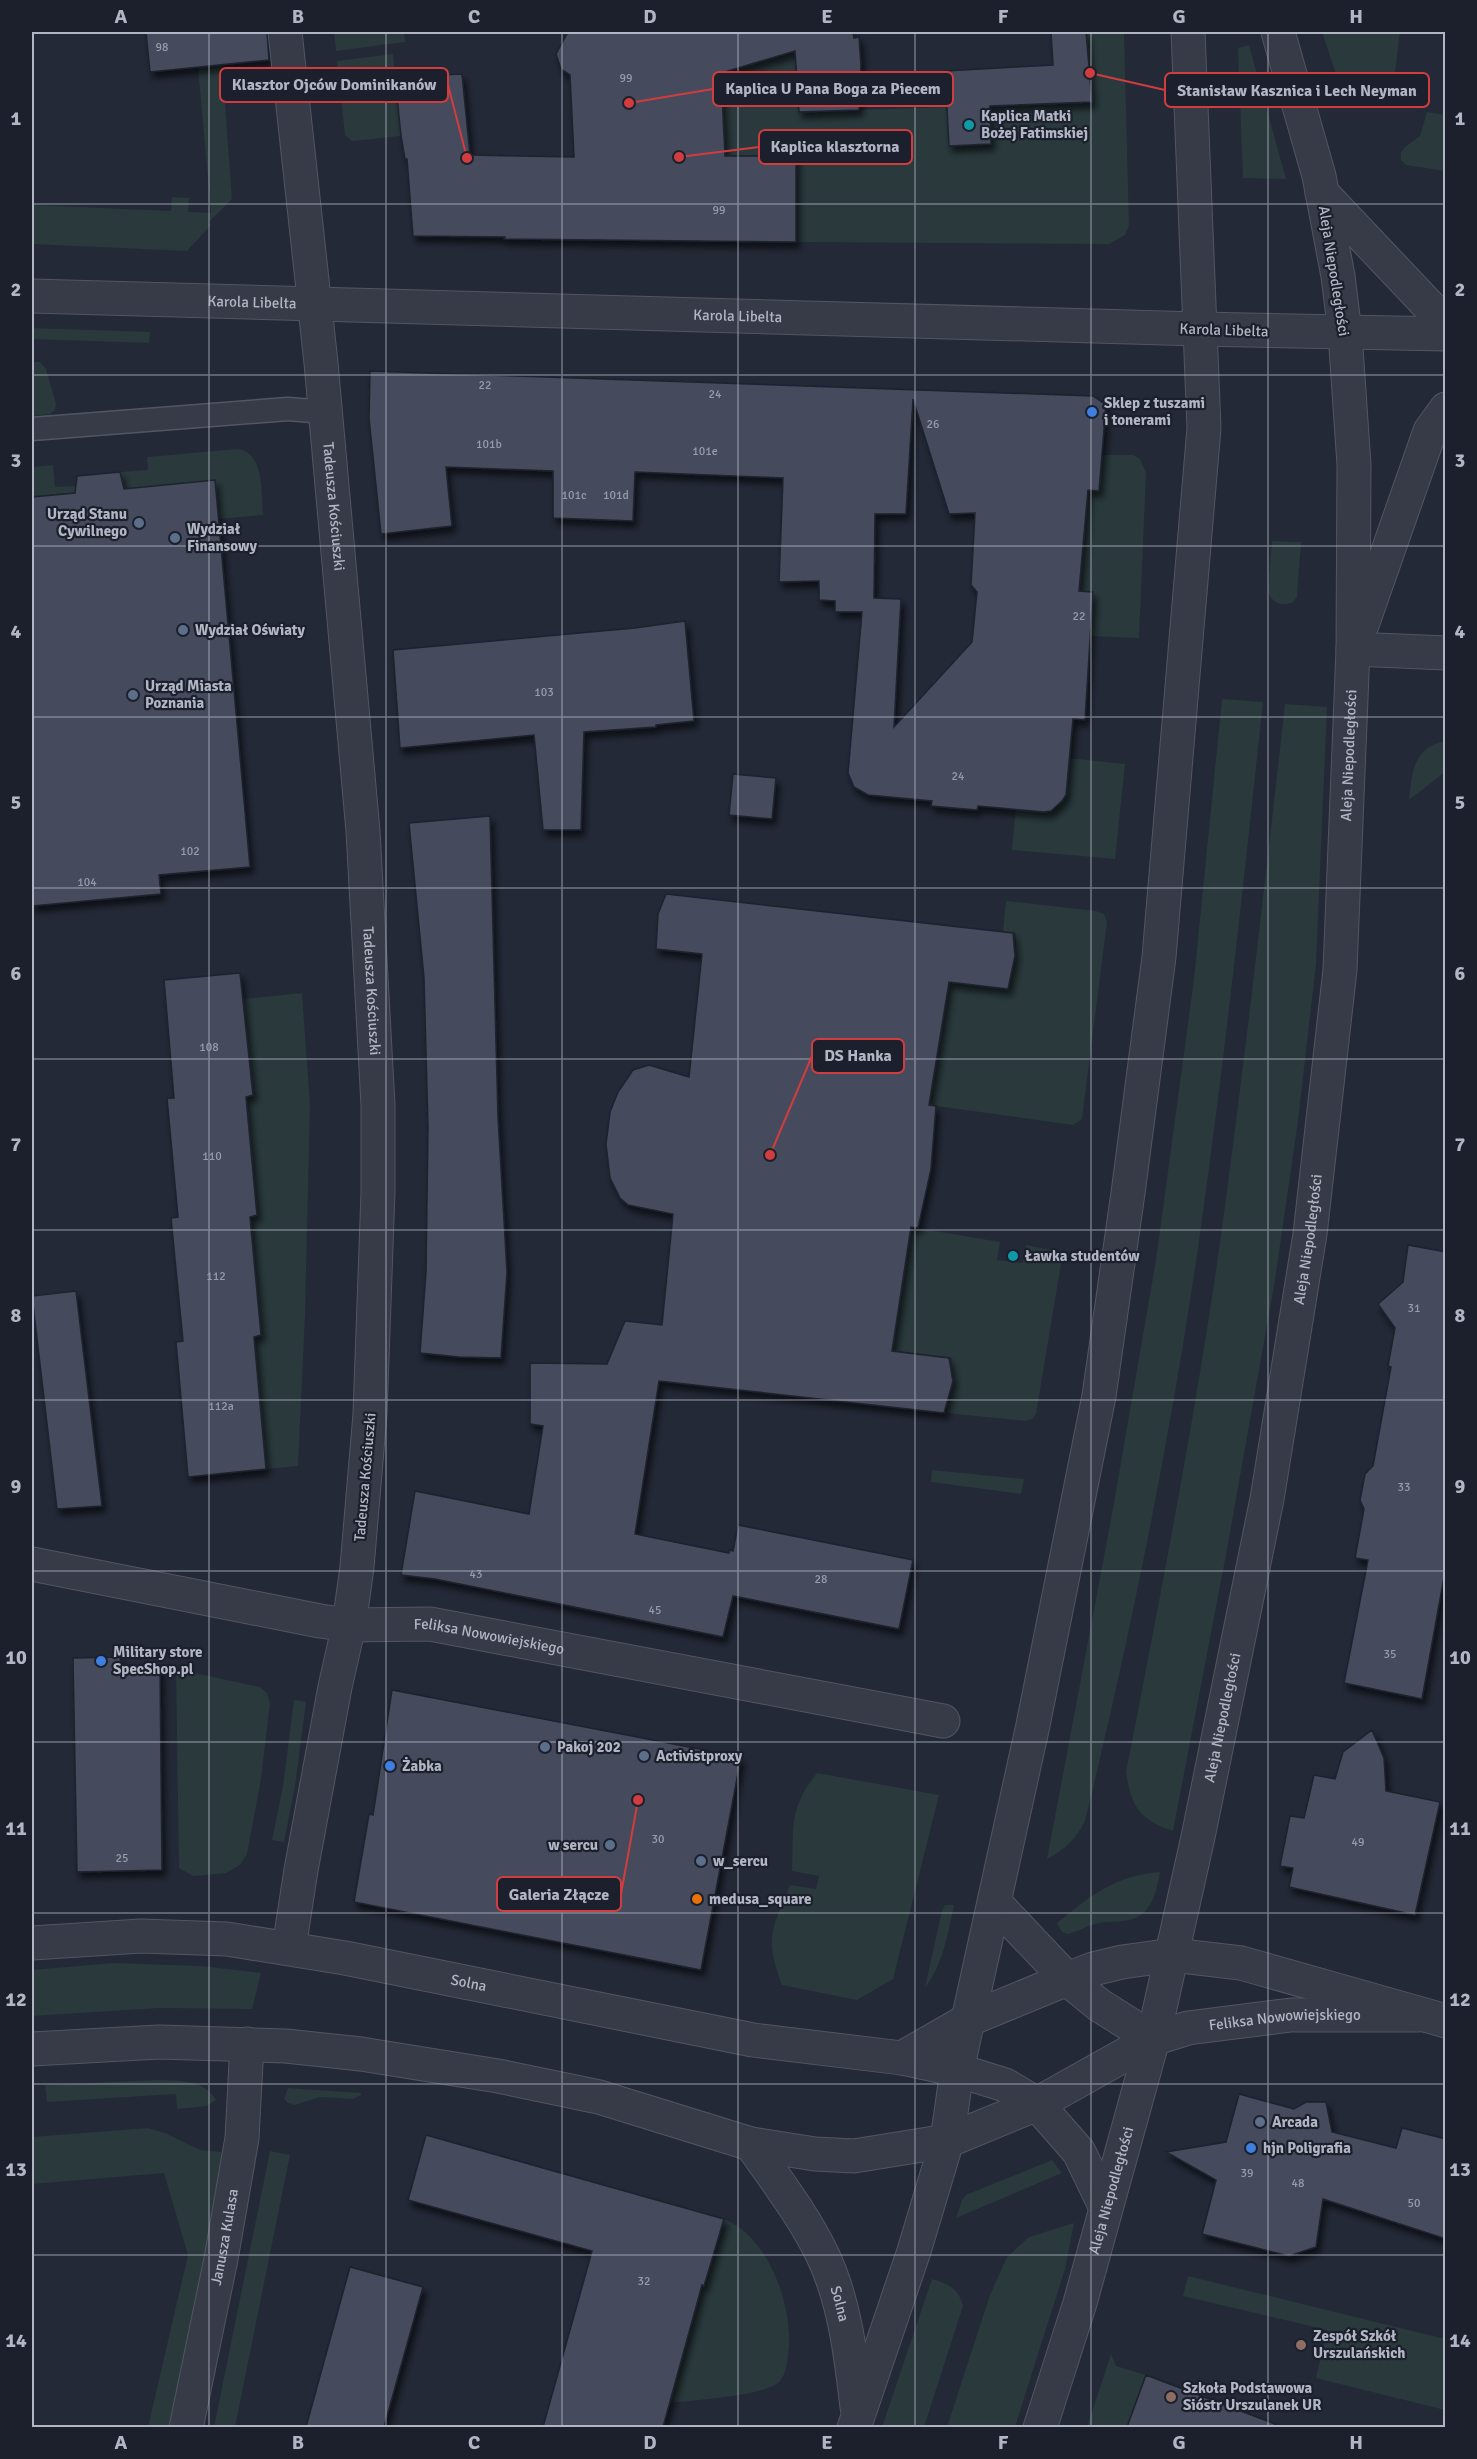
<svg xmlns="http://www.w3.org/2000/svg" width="1477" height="2459" font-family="Signika,sans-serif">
	<defs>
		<filter id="shadow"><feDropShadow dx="3.5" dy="6" stdDeviation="3" flood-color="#0009"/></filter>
	</defs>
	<rect width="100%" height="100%" fill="#232937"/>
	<path fill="#29393c" d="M 334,32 L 404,32 L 405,42 L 336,51 Z
		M 1086,32 L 1124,32 L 1129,226 L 1125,235 L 1109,244 L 796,242 L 796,158 L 776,158 L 776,156 L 711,156 L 696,123 L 724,122 L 721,73 L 693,75 L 795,47 L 799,112 L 947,107 L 949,146 L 991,144 L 990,105 L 1091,101 Z
		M 1322,32 L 1400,32 C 1393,78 1401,99 1347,107 Z
		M 1249,45 L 1286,179 L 1243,178 L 1238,48 Z
		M 393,54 L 401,136 L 352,141 L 345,135 L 337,61 Z
		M 222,64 L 232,199 L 209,222 L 211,225 L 187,251 L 32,244 L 32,205 L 171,211 L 172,197 L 189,198 L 188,212 L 211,213 L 198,67 Z
		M 1427,112 L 1445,115 L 1445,171 L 1406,165 L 1401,160 L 1401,153 L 1405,147 L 1420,136 Z
		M 32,328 L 150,332 L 149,343 L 32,339 Z
		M 32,362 L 40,362 L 46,369 L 56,404 L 55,410 L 50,414 L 32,416 Z
		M 238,449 C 265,453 261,494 263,515 L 218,519 L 215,480 L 124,489 L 120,472 L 148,470 L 147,457 Z
		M 1102,455 L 1133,455 L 1140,459 L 1146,473 L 1139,638 L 1090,636 L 1093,592 L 1079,591 L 1088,490 L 1099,491 Z
		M 53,465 L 55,487 L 76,486 L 75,493 L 32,497 L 32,467 Z
		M 1272,541 L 1301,542 L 1297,597 L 1292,603 C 1280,606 1272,603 1268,591 Z
		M 1222,699 L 1263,702 C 1243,889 1223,1076 1196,1262 C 1168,1450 1130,1637 1085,1821 C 1076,1839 1065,1850 1047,1859 L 1112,1514 L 1156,1260 L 1194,979 Z
		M 1285,704 L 1327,707 L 1316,964 L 1298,1121 L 1275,1280 L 1226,1555 L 1173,1831 C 1139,1820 1131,1806 1126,1772 C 1159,1603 1192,1434 1217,1264 C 1243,1078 1264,891 1285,704 Z
		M 1445,741 L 1445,772 L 1409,800 C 1412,772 1413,748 1445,741 Z
		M 1068,758 L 1125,764 L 1115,859 L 1012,850 L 1016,809 C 1068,815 1065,806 1068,758 Z
		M 1006,901 L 1096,911 L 1104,914 L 1107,922 L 1082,1119 L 1073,1125 L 929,1105 L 949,982 L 1009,988 L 1015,956 L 1016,933 L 1003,932 Z
		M 302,993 L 310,1104 L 305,1316 L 298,1466 L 266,1469 L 254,1337 L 261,1334 L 250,1217 L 257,1215 L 246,1097 L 253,1095 L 243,999 Z
		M 911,1227 L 1000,1242 L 997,1260 L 1023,1263 L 1026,1245 L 1060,1252 L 1062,1258 L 1036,1414 L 1032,1419 L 1025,1421 L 946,1413 L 953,1381 L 951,1369 L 952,1358 L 892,1351 Z
		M 932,1470 L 1024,1479 L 1021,1494 L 931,1482 Z
		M 176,1669 L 260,1687 L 267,1693 L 270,1703 L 261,1779 L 247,1854 L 240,1865 L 226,1873 L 193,1876 L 179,1868 Z
		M 294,1700 L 306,1702 L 295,1786 L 284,1842 L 272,1840 L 283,1786 Z
		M 817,1773 L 939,1795 L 893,1979 L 857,2000 L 782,1985 C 764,1937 772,1930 790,1885 L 816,1889 L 819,1876 L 792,1871 C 794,1827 788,1809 817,1773 Z
		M 1160,1872 C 1156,1894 1151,1919 1123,1921 C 1115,1922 1107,1921 1099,1923 C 1088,1925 1078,1932 1067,1934 L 1062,1932 L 1057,1923 C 1090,1896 1116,1875 1160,1872 Z
		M 945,1905 L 954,1905 C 948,1934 943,1964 925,1988 L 942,1910 Z
		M 113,1963 L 202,1966 L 261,1973 L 252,2009 L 159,2008 L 32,2016 L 32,1970 Z
		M 158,2080 C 179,2081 204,2079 216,2100 L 207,2106 L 177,2109 L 176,2094 L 47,2102 L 45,2085 Z
		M 288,2088 L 361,2093 L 361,2095 L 353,2099 L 320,2097 L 295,2105 L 288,2103 L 284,2099 Z
		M 148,2128 L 165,2133 L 200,2150 L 221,2152 L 224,2160 L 170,2427 L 148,2427 L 188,2255 L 164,2173 L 32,2184 L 32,2137 Z
		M 270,2151 L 290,2155 L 235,2427 L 214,2427 Z
		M 1052,2160 L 1062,2173 L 956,2218 L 962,2200 L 966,2195 Z
		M 724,2219 C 770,2237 795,2310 788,2356 C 787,2364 786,2374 780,2381 C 768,2396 691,2400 669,2403 L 702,2285 L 704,2285 Z
		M 1074,2223 L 1065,2269 L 1015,2427 L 947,2427 L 990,2295 L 1007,2257 L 1029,2237 Z
		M 1188,2276 L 1445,2339 L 1445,2410 L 1316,2378 L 1327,2330 L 1183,2296 Z
		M 932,2279 C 948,2283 959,2289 963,2306 L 924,2427 L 882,2427 Z
		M 1111,2354 L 1116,2366 L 1146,2375 L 1127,2427 L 1087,2427 Z"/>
	<path fill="#454b5c" stroke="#1e222e" stroke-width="1.5" fill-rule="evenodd" filter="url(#shadow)" d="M 146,32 L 267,32 L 269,60 L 150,72 Z
		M 568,32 L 853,32 L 854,38 L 859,37 L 861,65 L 859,110 L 799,112 L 795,51 L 721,73 L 725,156 L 796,156 L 796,242 L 504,239 L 505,237 L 413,236 L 407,159 L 405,159 L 401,136 L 395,77 L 462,74 L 470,155 L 574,157 L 570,75 L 561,69 L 556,54 Z
		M 1051,32 L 1086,32 L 1092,102 L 990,106 L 991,144 L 949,146 L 945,71 L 1053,65 Z
		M 370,371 L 1093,396 L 1106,405 L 1099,491 L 1088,490 L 1079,591 L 1093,592 L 1085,720 L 1073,719 L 1066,795 L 1062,801 L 1051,811 L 1044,812 L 978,806 L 977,810 L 931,806 L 932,801 L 868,795 L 854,787 L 848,773 L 862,612 L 835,612 L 835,601 L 819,600 L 819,581 L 779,582 L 783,478 L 635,472 L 633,521 L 553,518 L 553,471 L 446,467 L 452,526 L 381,534 L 369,418 ZM 913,399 L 949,514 L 975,513 L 971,585 L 977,592 L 972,642 L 894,727 L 901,599 L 874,598 L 875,514 L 906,514 Z
		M 120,472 L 124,489 L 215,480 L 250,867 L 159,875 L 161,894 L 32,906 L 32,497 L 75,493 L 77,476 Z
		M 685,621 L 694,721 L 656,725 L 656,727 L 584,732 L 581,830 L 543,830 L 534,735 L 400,748 L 393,650 L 635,628 Z
		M 733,774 L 776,778 L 772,819 L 729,815 Z
		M 490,816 L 498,1117 L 507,1272 L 501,1358 L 459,1357 L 420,1353 L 426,1272 L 428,1127 L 424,978 L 409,823 Z
		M 666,894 L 1013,933 L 1015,956 L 1008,989 L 949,982 L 929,1105 L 936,1106 L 931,1169 L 918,1228 L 911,1227 L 892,1351 L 949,1358 L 953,1381 L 944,1413 L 659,1381 L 635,1534 L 729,1553 L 729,1550 L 733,1551 L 738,1525 L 913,1560 L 899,1629 L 733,1596 L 723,1637 L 435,1579 L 401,1575 L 415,1491 L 529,1514 L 543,1426 L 530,1424 L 530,1363 L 607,1364 L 625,1321 L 662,1325 L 673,1214 L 628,1205 L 620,1198 L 610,1178 L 606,1144 L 610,1112 L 618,1092 L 633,1070 L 649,1065 L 689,1077 L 702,954 L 656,949 L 658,914 Z
		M 240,973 L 253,1095 L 246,1097 L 257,1215 L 250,1217 L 261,1335 L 254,1337 L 266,1469 L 188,1477 L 176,1342 L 183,1341 L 171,1218 L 178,1217 L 167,1098 L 174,1098 L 164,980 Z
		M 1408,1245 L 1446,1252 L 1446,1566 L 1422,1699 L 1344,1683 L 1368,1560 L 1355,1558 L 1364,1509 L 1360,1500 L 1365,1474 L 1373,1466 L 1391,1367 L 1388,1366 L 1395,1328 L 1378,1304 L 1403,1282 Z
		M 76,1291 L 102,1506 L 57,1509 L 32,1296 Z
		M 120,1657 L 121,1667 L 160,1666 L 162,1870 L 77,1872 L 73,1658 Z
		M 392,1690 L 741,1757 L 701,1970 L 354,1902 L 369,1814 L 373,1815 Z
		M 1372,1730 L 1384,1758 L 1386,1791 L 1440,1802 L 1415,1915 L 1289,1887 L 1293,1868 L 1280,1866 L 1290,1816 L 1304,1818 L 1314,1775 L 1335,1779 L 1343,1752 Z
		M 1239,2094 L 1294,2109 L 1306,2102 L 1326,2102 L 1332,2132 L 1396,2148 L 1402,2128 L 1446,2139 L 1446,2239 L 1323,2199 L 1316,2247 L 1289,2256 L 1202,2234 L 1216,2180 L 1166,2152 L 1226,2142 Z
		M 426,2135 L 724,2219 L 704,2286 L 702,2285 L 663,2427 L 543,2427 L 592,2251 L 408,2200 Z
		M 350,2267 L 423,2287 L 384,2427 L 306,2427 Z
		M 1146,2375 L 1275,2424 L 1274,2427 L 1127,2427 Z"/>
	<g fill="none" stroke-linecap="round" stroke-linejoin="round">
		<defs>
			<path id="service" d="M 32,429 L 288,409 L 325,412"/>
			<g id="minor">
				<path id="s1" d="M 285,32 L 321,363 L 363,831 L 378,1105 L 378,1192 L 370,1414 L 357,1567 L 349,1625 L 335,1687 L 301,1870 L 289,1948"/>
				<path id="s2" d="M 32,296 L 1199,329"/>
				<path d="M 1353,649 L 1446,653"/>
				<path id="s3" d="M 32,1564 L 320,1621 L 349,1625 L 430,1624 L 943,1721"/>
				<path id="s4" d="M 186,2428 L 221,2259 L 242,2138 L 247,2044"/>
			</g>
			<g id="tertiary">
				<path d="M 1322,193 L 1446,324"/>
				<path d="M 1199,329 L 1446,334"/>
				<path d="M 1362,625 L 1430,431 L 1446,409"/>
				<path d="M 995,1903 L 1067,1979 L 1099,2005 L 1153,2039"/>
				<path id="s5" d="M 32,1943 L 141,1936 L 227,1939 L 345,1958 L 753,2040 L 902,2058 L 957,2070 L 1005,2085 L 1037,2104 L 1079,2152 L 1106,2208"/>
				<path id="s6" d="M 32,2049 L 159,2042 L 286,2046 L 361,2054 L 498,2076 L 599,2097 L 751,2144 L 815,2154 L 854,2156 L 947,2141 L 1037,2104 L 1153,2039 L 1188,2028 L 1291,2015 L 1418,2015"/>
				<path d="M 902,2058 L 970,2019 L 1067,1979 L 1093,1969 L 1122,1962 L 1173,1955 L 1241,1963 L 1446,2021"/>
				<path id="s7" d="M 751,2144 C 776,2180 804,2216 823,2256 C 845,2302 851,2357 857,2407"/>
				<path d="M 854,2428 L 914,2251 L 947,2141 L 957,2070 L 1033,1725 L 1099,1396 L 1128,1193 L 1159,957 L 1204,428 L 1188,32"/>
				<path id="s8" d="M 1040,2428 L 1080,2303 L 1153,2039 L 1198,1837 L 1267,1499 L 1310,1234 L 1340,970 L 1353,649 L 1354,465 L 1345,333 L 1338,276 L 1319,176 L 1278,32"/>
			</g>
		</defs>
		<use href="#service" stroke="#525662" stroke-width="25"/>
		<use href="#minor" stroke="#525662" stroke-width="35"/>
		<use href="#tertiary" stroke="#525662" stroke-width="35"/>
		<use href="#service" stroke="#373b48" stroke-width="22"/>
		<use href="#minor" stroke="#373b48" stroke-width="33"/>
		<use href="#tertiary" stroke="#373b48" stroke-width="33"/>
	</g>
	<path fill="none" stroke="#b2b6c4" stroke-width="1.5" stroke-opacity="0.55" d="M 209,32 L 209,2428M 386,32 L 386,2428M 562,32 L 562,2428M 738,32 L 738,2428M 915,32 L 915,2428M 1091,32 L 1091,2428M 1268,32 L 1268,2428M 32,204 L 1446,204M 32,375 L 1446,375M 32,546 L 1446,546M 32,717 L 1446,717M 32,888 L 1446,888M 32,1059 L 1446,1059M 32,1230 L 1446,1230M 32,1400 L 1446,1400M 32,1571 L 1446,1571M 32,1742 L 1446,1742M 32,1913 L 1446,1913M 32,2084 L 1446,2084M 32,2255 L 1446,2255"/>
	<g fill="#0f9aa8" stroke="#1c202c" stroke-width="2">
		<circle cx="969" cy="125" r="6"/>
		<circle cx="1013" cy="1256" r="6"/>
	</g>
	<g fill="#3f7fe0" stroke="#1c202c" stroke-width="2">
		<circle cx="1092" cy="412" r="6"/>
		<circle cx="101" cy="1661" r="6"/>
		<circle cx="390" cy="1766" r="6"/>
		<circle cx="1251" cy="2148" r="6"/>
	</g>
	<g fill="#5c6f8a" stroke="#1c202c" stroke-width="2">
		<circle cx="139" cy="523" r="6"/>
		<circle cx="175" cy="538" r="6"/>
		<circle cx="183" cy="630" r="6"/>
		<circle cx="133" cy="695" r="6"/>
		<circle cx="545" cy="1747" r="6"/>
		<circle cx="644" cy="1756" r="6"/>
		<circle cx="610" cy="1845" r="6"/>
		<circle cx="701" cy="1861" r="6"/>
		<circle cx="1260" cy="2122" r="6"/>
	</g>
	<circle fill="#e8710a" stroke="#1c202c" stroke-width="2" cx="697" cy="1899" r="6"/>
	<g fill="#8d6e63" stroke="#1c202c" stroke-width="2">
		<circle cx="1301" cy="2345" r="6"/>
		<circle cx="1171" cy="2397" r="6"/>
	</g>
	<g text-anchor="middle" stroke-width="4.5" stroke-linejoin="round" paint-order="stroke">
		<g font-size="12" fill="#979baa">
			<text x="162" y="51">98</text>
			<text x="626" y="82">99</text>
			<text x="719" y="214">99</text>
			<text x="485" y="389">22</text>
			<text x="715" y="398">24</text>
			<text x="933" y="428">26</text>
			<text x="489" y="448">101b</text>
			<text x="705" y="455">101e</text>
			<text x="574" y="499">101c</text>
			<text x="616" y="499">101d</text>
			<text x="1079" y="620">22</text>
			<text x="544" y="696">103</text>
			<text x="958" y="780">24</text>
			<text x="190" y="855">102</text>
			<text x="87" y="886">104</text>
			<text x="209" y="1051">108</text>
			<text x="212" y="1160">110</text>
			<text x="216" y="1280">112</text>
			<text x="1414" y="1312">31</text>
			<text x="221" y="1410">112a</text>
			<text x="1404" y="1491">33</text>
			<text x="476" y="1578">43</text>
			<text x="821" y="1583">28</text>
			<text x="655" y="1614">45</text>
			<text x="1390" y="1658">35</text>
			<text x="658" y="1843">30</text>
			<text x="1358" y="1846">49</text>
			<text x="122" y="1862">25</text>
			<text x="1247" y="2177">39</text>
			<text x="1298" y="2187">48</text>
			<text x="1414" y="2207">50</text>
			<text x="644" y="2285">32</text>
		</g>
		<g font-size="15" font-weight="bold" fill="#b2b6c4" stroke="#1c202c" text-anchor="start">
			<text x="981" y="121">Kaplica Matki<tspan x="981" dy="17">Bożej Fatimskiej</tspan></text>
			<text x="1104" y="408">Sklep z tuszami<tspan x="1104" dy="17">i tonerami</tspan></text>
			<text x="127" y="519" text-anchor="end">Urząd Stanu<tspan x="127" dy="17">Cywilnego</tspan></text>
			<text x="187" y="534">Wydział<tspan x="187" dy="17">Finansowy</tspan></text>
			<text x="195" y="635">Wydział Oświaty</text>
			<text x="145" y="691">Urząd Miasta<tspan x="145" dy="17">Poznania</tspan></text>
			<text x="1025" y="1261">Ławka studentów</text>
			<text x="113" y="1657">Military store<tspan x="113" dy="17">SpecShop.pl</tspan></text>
			<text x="557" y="1752">Pakoj 202</text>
			<text x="656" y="1761">Activistproxy</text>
			<text x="402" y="1771">Żabka</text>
			<text x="598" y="1850" text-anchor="end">w sercu</text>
			<text x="713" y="1866">w_sercu</text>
			<text x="709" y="1904">medusa_square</text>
			<text x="1272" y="2127">Arcada</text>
			<text x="1263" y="2153">hjn Poligrafia</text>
			<text x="1313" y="2341">Zespół Szkół<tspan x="1313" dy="17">Urszulańskich</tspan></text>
			<text x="1183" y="2393">Szkoła Podstawowa<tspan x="1183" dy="17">Sióstr Urszulanek UR</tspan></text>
		</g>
		<g font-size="15" fill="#b2b6c4" stroke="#1c202c">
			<text transform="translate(1334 271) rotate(81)" y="5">Aleja Niepodległości</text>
			<text dy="5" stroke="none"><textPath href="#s2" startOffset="220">Karola Libelta</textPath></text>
			<text dy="5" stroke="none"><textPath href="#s2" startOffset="706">Karola Libelta</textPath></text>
			<text transform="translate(1224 330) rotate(2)" y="5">Karola Libelta</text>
			<text dy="5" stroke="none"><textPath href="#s1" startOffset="477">Tadeusza Kościuszki</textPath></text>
			<text dy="5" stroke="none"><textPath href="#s8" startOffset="1706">Aleja Niepodległości</textPath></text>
			<text dy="5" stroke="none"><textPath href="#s1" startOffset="963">Tadeusza Kościuszki</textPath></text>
			<text dy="5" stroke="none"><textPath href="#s8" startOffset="1220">Aleja Niepodległości</textPath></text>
			<text transform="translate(365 1477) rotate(-85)" y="5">Tadeusza Kościuszki</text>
			<text dy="5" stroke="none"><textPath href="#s3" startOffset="464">Feliksa Nowowiejskiego</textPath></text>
			<text dy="5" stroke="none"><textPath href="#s8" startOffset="734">Aleja Niepodległości</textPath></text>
			<text dy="5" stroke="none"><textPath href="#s5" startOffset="441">Solna</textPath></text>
			<text dy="5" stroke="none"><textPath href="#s6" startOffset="1293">Feliksa Nowowiejskiego</textPath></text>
			<text dy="5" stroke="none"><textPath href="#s8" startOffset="248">Aleja Niepodległości</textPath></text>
			<text dy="5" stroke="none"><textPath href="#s4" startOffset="195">Janusza Kulasa</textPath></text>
			<text dy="5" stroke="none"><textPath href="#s7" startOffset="184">Solna</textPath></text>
		</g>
	</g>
	<path fill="none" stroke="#d13d3f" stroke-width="2" d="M467 158L448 85M629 103L713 89M1090 73L1165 90M679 157L759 147M770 1155L812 1056M638 1800L621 1894"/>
	<g fill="#d13d3f" stroke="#1c202c" stroke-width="2">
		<circle cx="467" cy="158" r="6"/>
		<circle cx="629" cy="103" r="6"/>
		<circle cx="1090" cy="73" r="6"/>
		<circle cx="679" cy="157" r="6"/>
		<circle cx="770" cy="1155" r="6"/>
		<circle cx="638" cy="1800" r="6"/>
	</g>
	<g fill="#1c202c" stroke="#d13d3f" stroke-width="2">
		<rect x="220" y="68" width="228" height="34" rx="6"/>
		<rect x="713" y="72" width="240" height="34" rx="6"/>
		<rect x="1165" y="73" width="264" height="34" rx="6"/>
		<rect x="759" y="130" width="153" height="34" rx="6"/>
		<rect x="812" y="1039" width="92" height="34" rx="6"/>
		<rect x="497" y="1877" width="124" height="34" rx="6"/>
	</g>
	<g font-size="16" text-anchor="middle" font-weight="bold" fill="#b2b6c4">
		<text x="334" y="90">Klasztor Ojców Dominikanów</text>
		<text x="833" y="94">Kaplica U Pana Boga za Piecem</text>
		<text x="1297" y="96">Stanisław Kasznica i Lech Neyman</text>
		<text x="835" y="152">Kaplica klasztorna</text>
		<text x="858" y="1061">DS Hanka</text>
		<text x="559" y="1900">Galeria Złącze</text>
	</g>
	<rect width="1477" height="2459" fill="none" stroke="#1c202c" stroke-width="66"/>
	<rect x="33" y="33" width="1411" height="2393" fill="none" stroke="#b2b6c4" stroke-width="2"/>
	<g font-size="20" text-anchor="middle" font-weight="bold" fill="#b2b6c4">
		<text x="121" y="23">A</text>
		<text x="298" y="23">B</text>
		<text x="474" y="23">C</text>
		<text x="650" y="23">D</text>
		<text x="827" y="23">E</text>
		<text x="1003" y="23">F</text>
		<text x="1179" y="23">G</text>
		<text x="1356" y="23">H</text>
		<text x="16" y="125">1</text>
		<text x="1460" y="125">1</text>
		<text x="16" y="296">2</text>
		<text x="1460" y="296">2</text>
		<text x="16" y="467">3</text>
		<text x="1460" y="467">3</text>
		<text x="16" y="638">4</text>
		<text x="1460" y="638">4</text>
		<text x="16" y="809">5</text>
		<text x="1460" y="809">5</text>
		<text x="16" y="980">6</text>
		<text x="1460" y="980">6</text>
		<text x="16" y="1151">7</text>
		<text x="1460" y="1151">7</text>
		<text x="16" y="1322">8</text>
		<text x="1460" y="1322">8</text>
		<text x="16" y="1493">9</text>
		<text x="1460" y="1493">9</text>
		<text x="16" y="1664">10</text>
		<text x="1460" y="1664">10</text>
		<text x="16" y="1835">11</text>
		<text x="1460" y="1835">11</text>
		<text x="16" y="2006">12</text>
		<text x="1460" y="2006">12</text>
		<text x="16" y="2176">13</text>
		<text x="1460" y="2176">13</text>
		<text x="16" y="2347">14</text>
		<text x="1460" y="2347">14</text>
		<text x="121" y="2449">A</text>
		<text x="298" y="2449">B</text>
		<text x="474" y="2449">C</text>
		<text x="650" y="2449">D</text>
		<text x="827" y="2449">E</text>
		<text x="1003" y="2449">F</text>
		<text x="1179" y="2449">G</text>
		<text x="1356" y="2449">H</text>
	</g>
</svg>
